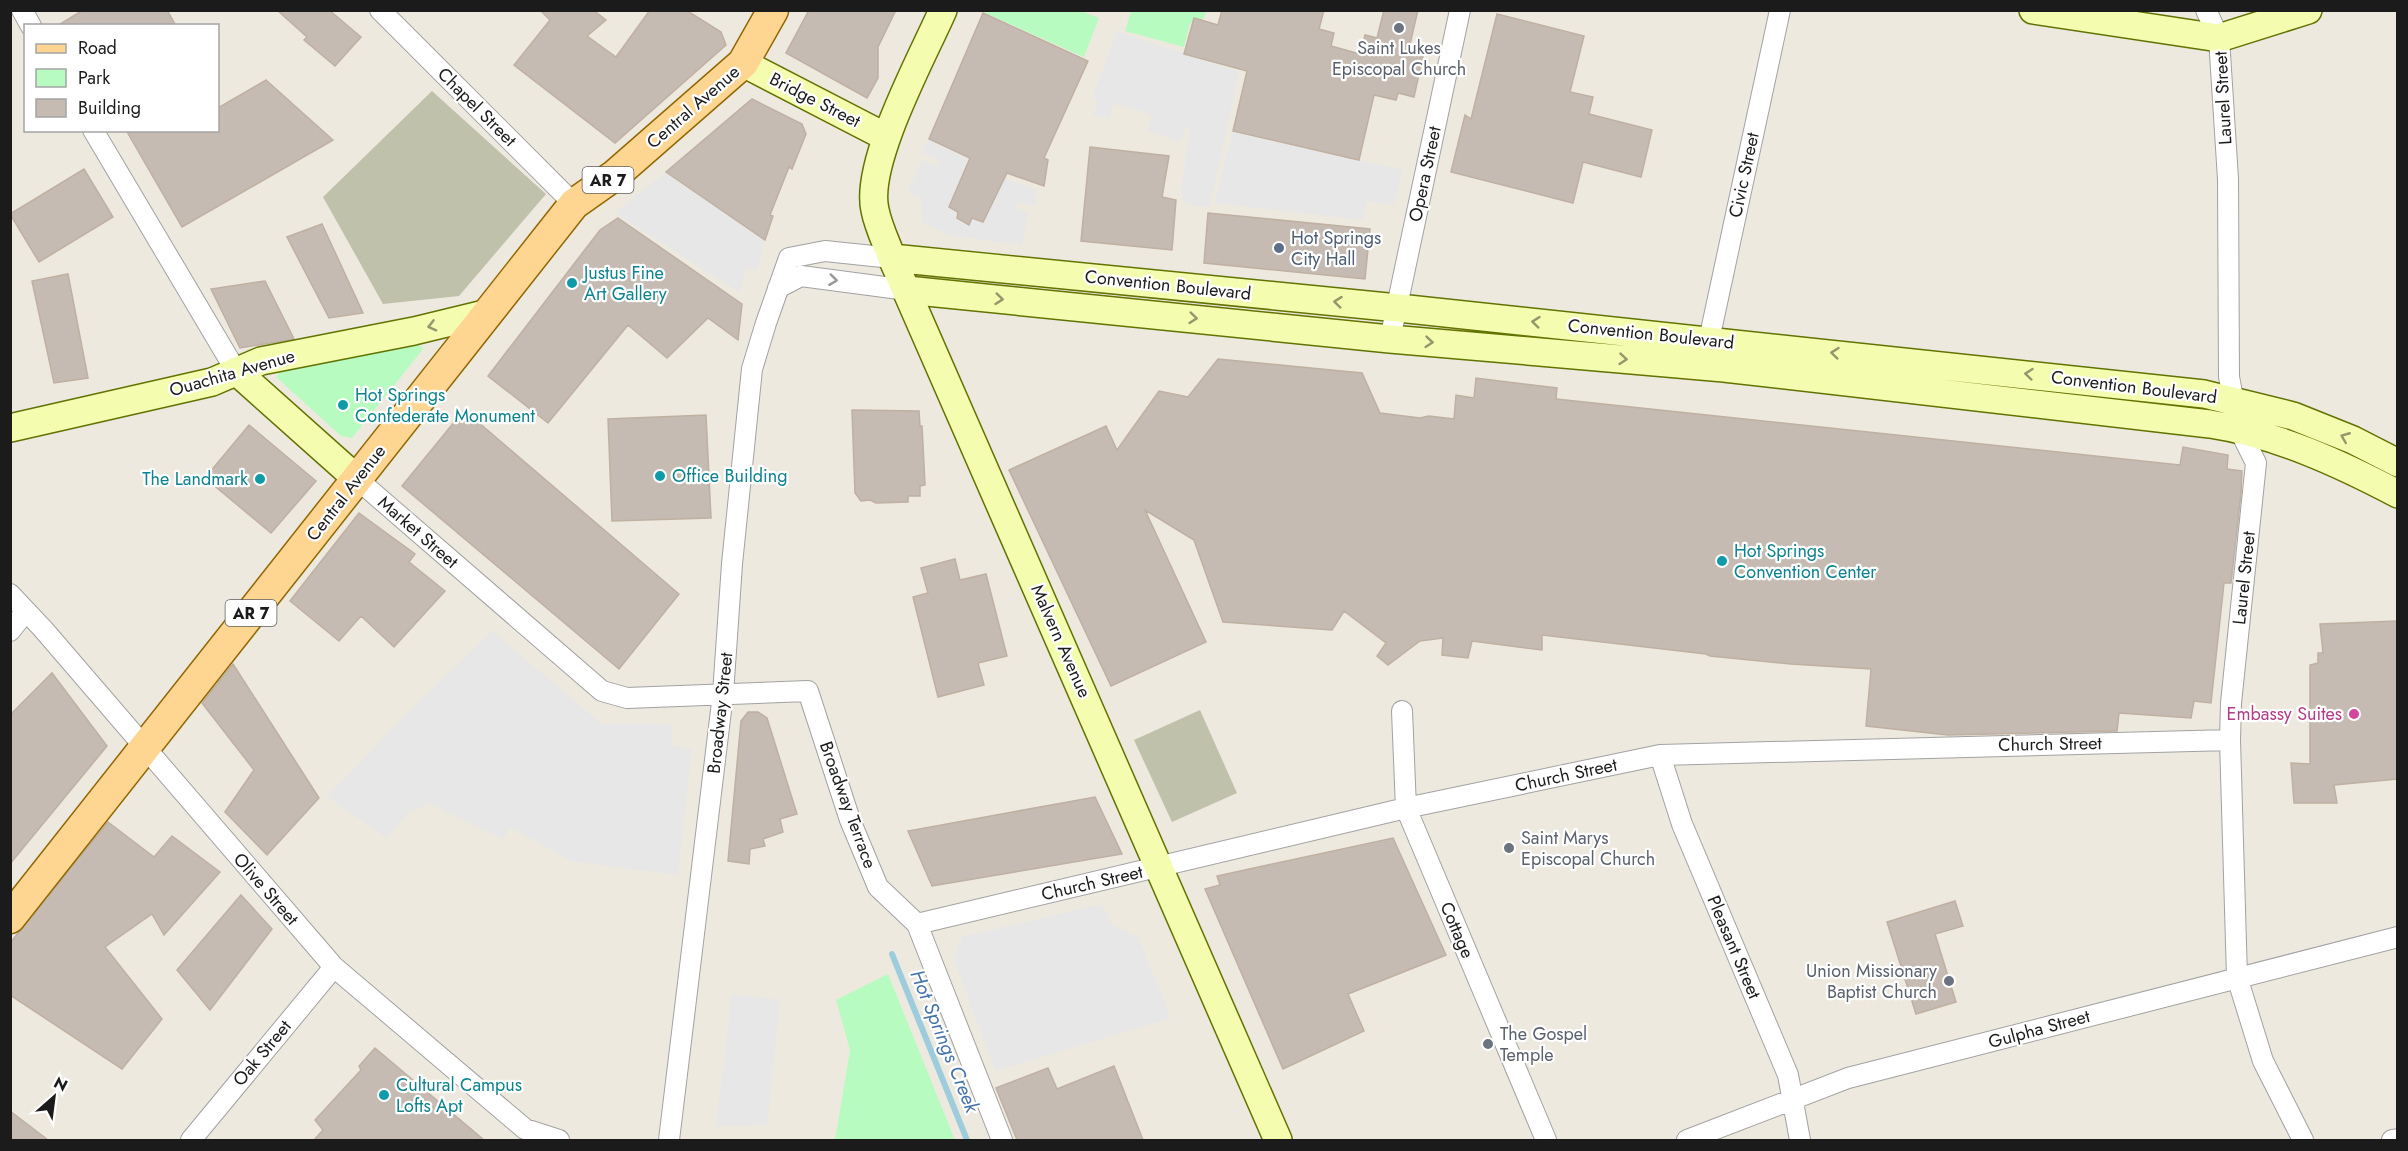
<svg xmlns="http://www.w3.org/2000/svg" width="2408" height="1151" font-family="Jost,sans-serif">
	<rect width="100%" height="100%" fill="#ede9df"/>
	<path fill="#c0c1ab" d="M 432,91 L 546,194 L 459,296 L 383,304 L 323,197 Z
		M 1200,710 L 1237,793 L 1172,822 L 1134,740 Z"/>
	<path fill="#b8fbc1" d="M 981,11 L 1081,11 L 1099,18 L 1084,57 Z
		M 1131,11 L 1207,11 L 1203,19 L 1190,23 L 1184,47 L 1125,31 Z
		M 420,345 L 423,349 L 352,438 L 341,436 L 276,377 L 283,369 Z
		M 888,974 L 955,1140 L 835,1140 L 850,1050 L 836,1000 Z"/>
	<path fill="#e7e7e7" d="M 1117,31 L 1239,72 L 1210,207 L 1190,205 L 1183,201 L 1181,191 L 1190,128 L 1185,127 L 1180,142 L 1148,131 L 1152,115 L 1119,104 L 1112,106 L 1110,119 L 1093,115 L 1098,102 L 1093,96 Z
		M 1233,131 L 1403,170 L 1394,205 L 1367,201 L 1363,220 L 1215,203 Z
		M 929,139 L 977,161 L 961,180 L 949,207 L 958,212 L 957,219 L 968,225 L 972,218 L 983,222 L 997,195 L 998,176 L 1037,190 L 1036,206 L 1017,203 L 1016,208 L 1028,213 L 1022,245 L 952,236 L 923,223 L 921,199 L 908,192 L 922,160 L 937,166 L 940,161 L 922,152 Z
		M 666,172 L 765,240 L 757,270 L 747,268 L 739,292 L 615,213 Z
		M 492,631 L 602,724 L 671,724 L 673,746 L 692,749 L 678,875 L 571,861 L 510,827 L 503,839 L 431,804 L 409,811 L 387,838 L 327,797 L 407,714 Z
		M 1102,904 L 1112,925 L 1138,937 L 1171,1018 L 995,1071 L 954,959 L 962,937 Z
		M 732,994 L 780,1000 L 767,1125 L 716,1126 Z"/>
	<g fill="none" stroke-linecap="round" stroke-linejoin="round">
		<path stroke="#9dccdd" stroke-width="6" d="M 892,954 L 967,1140"/>
	</g>
	<path fill="#c5bbb3" stroke="#bfb0a1" stroke-width="1.5" d="M 83,10 L 167,10 L 176,26 L 57,26 Z
		M 277,10 L 329,10 L 361,37 L 335,66 L 304,40 L 307,37 Z
		M 540,10 L 593,10 L 606,20 L 587,36 L 616,57 L 650,10 L 686,10 L 721,32 L 726,45 L 615,143 L 514,65 L 550,20 Z
		M 809,10 L 896,10 L 878,47 L 878,78 L 867,98 L 786,53 Z
		M 1222,10 L 1324,10 L 1319,29 L 1334,33 L 1331,46 L 1360,54 L 1365,35 L 1377,38 L 1384,10 L 1418,10 L 1410,44 L 1425,47 L 1414,97 L 1398,93 L 1396,100 L 1374,95 L 1359,160 L 1233,131 L 1247,71 L 1184,54 L 1194,18 L 1218,25 Z
		M 983,13 L 1088,61 L 1044,158 L 1048,160 L 1044,186 L 1007,173 L 983,222 L 972,218 L 969,225 L 957,218 L 958,212 L 949,207 L 970,158 L 929,139 Z
		M 1497,14 L 1584,36 L 1570,92 L 1593,97 L 1589,114 L 1652,130 L 1641,177 L 1583,162 L 1573,203 L 1451,172 L 1465,115 L 1471,119 Z
		M 266,80 L 333,140 L 182,227 L 126,130 L 218,130 L 218,108 Z
		M 752,99 L 802,124 L 806,134 L 792,169 L 789,167 L 770,215 L 773,216 L 765,240 L 666,172 Z
		M 1090,147 L 1169,156 L 1162,197 L 1176,200 L 1172,250 L 1081,241 Z
		M 84,169 L 113,217 L 39,262 L 10,214 Z
		M 1208,213 L 1370,229 L 1365,279 L 1204,263 Z
		M 618,218 L 742,304 L 738,340 L 708,318 L 667,358 L 628,325 L 548,423 L 488,376 L 600,230 Z
		M 322,224 L 363,313 L 329,318 L 287,237 Z
		M 68,274 L 88,378 L 54,383 L 32,281 Z
		M 265,281 L 294,339 L 240,348 L 211,289 Z
		M 1218,359 L 1362,373 L 1380,413 L 1420,418 L 1429,416 L 1454,419 L 1456,395 L 1474,398 L 1476,378 L 1557,388 L 1556,399 L 2180,465 L 2183,447 L 2228,455 L 2227,469 L 2242,471 L 2241,493 L 2231,583 L 2224,583 L 2211,703 L 2194,701 L 2191,718 L 2119,713 L 2117,731 L 1948,735 L 1866,726 L 1871,669 L 1791,664 L 1710,656 L 1706,654 L 1542,635 L 1542,650 L 1472,641 L 1468,658 L 1442,655 L 1443,638 L 1420,641 L 1388,665 L 1377,656 L 1386,643 L 1344,611 L 1332,630 L 1223,622 L 1194,540 L 1145,510 L 1206,642 L 1111,686 L 1009,470 L 1106,426 L 1117,450 L 1159,391 L 1188,397 Z
		M 464,410 L 679,594 L 619,669 L 402,486 Z
		M 852,410 L 919,411 L 920,426 L 922,426 L 925,485 L 920,486 L 920,496 L 908,496 L 908,502 L 876,503 L 870,500 L 861,501 L 855,493 Z
		M 706,415 L 711,518 L 612,521 L 608,419 Z
		M 249,425 L 316,481 L 271,533 L 205,478 Z
		M 359,513 L 415,554 L 409,562 L 445,591 L 394,647 L 361,616 L 339,641 L 290,601 Z
		M 955,559 L 960,580 L 986,574 L 1007,656 L 978,663 L 984,685 L 938,697 L 913,597 L 928,593 L 921,568 Z
		M 2397,621 L 2397,779 L 2334,785 L 2337,803 L 2294,803 L 2291,763 L 2310,764 L 2310,665 L 2318,663 L 2318,653 L 2323,653 L 2320,624 Z
		M 233,664 L 319,798 L 267,855 L 225,812 L 254,770 L 202,703 Z
		M 52,673 L 107,746 L 10,864 L 10,715 Z
		M 748,712 L 758,712 L 767,718 L 797,814 L 780,819 L 783,832 L 763,839 L 765,846 L 750,849 L 749,864 L 728,861 L 741,721 Z
		M 1095,797 L 1122,854 L 932,886 L 908,831 Z
		M 108,822 L 154,857 L 172,836 L 220,872 L 164,935 L 152,914 L 105,947 L 162,1019 L 122,1069 L 10,995 L 10,943 Z
		M 1393,838 L 1446,955 L 1348,994 L 1364,1031 L 1283,1069 L 1205,889 L 1220,885 L 1217,876 Z
		M 241,895 L 272,929 L 210,1010 L 177,970 Z
		M 1955,901 L 1963,926 L 1935,934 L 1956,1002 L 1916,1014 L 1887,922 Z
		M 375,1048 L 484,1140 L 314,1140 L 323,1130 L 315,1120 L 361,1070 L 359,1066 Z
		M 1114,1066 L 1143,1140 L 1017,1140 L 996,1088 L 1048,1068 L 1057,1089 Z
		M 10,1111 L 48,1140 L 10,1140 Z"/>
	<g fill="none" stroke-linecap="round" stroke-linejoin="round">
		<defs>
			<path id="street" d="M 22,10 L 31,26
				M 380,10 L 574,204
				M 2206,10 L 2219,38 L 2228,179 L 2229,377 L 2239,429 L 2256,463 L 2231,703 L 2230,740 L 2237,977 L 2263,1061 L 2303,1140
				M 93,130 L 236,371
				M 778,288 L 801,276 L 907,290
				M 1390,339 L 1460,10
				M 1709,340 L 1780,10
				M 357,479 L 602,691 L 627,698 L 808,691 L 850,820 L 878,887 L 917,924 L 1002,1140
				M 10,594 L 43,629 L 334,967 L 525,1129 L 559,1140
				M 10,631 L 26,611
				M 1402,711 L 1406,808 L 1546,1140
				M 1660,755 L 1682,824 L 1788,1075 L 1800,1140
				M 917,924 L 1406,808 L 1660,755 L 2230,740
				M 191,1140 L 334,967
				M 669,1140 L 723,694 L 732,564 L 752,369 L 766,323 L 789,258 L 825,251 L 892,258
				M 1687,1140 L 1848,1078 L 2398,937
				M 2392,1140 L 2398,1139"/>
			<path id="secondary" d="M 943,10 C 923,56 864,163 875,210 C 878,226 886,242 892,258 L 1278,1140
				M 2033,10 L 2219,38 L 2308,10
				M 743,63 L 886,137
				M 892,258 L 1408,309 L 2204,394 L 2293,416 L 2353,440 L 2398,463
				M 907,290 L 1390,339 L 1724,368 L 2210,424 C 2276,434 2339,463 2398,494
				M 236,371 L 357,479
				M 10,428 L 212,382 L 261,361 L 414,331 L 488,313"/>
			<path id="primary" d="M 10,918 L 574,204 L 615,175 L 743,63 L 773,10"/>
		</defs>
		<use href="#street" stroke="#a2a2a2" stroke-width="22"/>
		<use href="#secondary" stroke="#617301" stroke-width="30"/>
		<use href="#primary" stroke="#916800" stroke-width="33"/>
		<use href="#street" stroke="#fff" stroke-width="20"/>
		<use href="#secondary" stroke="#f4fcaf" stroke-width="27"/>
		<use href="#primary" stroke="#ffd592" stroke-width="30"/>
	</g>
	<defs><path id="oneway-chevron" d="M-2-3.5L2.5 0L-2 3.5" fill="none" stroke-width="1.6" stroke-linecap="round" stroke-linejoin="round" transform="scale(1.5)"/></defs>
	<use stroke="#989898" href="#oneway-chevron" transform="translate(833 280) rotate(7)"/>
	<g stroke="#92976c">
		<use href="#oneway-chevron" transform="translate(999 299) rotate(6)"/>
		<use href="#oneway-chevron" transform="translate(1338 302) rotate(-174)"/>
		<use href="#oneway-chevron" transform="translate(1193 318) rotate(6)"/>
		<use href="#oneway-chevron" transform="translate(1536 322) rotate(-174)"/>
		<use href="#oneway-chevron" transform="translate(432 326) rotate(166)"/>
		<use href="#oneway-chevron" transform="translate(1429 342) rotate(5)"/>
		<use href="#oneway-chevron" transform="translate(1835 353) rotate(-174)"/>
		<use href="#oneway-chevron" transform="translate(1623 359) rotate(5)"/>
		<use href="#oneway-chevron" transform="translate(2029 374) rotate(-174)"/>
		<use href="#oneway-chevron" transform="translate(2345 437) rotate(-158)"/>
	</g>
	<g fill="#6b7280" stroke="#fff" stroke-width="2">
		<circle cx="1399" cy="28" r="6"/>
		<circle cx="1509" cy="848" r="6"/>
		<circle cx="1949" cy="981" r="6"/>
		<circle cx="1488" cy="1044" r="6"/>
	</g>
	<circle fill="#5c6f8a" stroke="#fff" stroke-width="2" cx="1279" cy="248" r="6"/>
	<g fill="#0f9aa8" stroke="#fff" stroke-width="2">
		<circle cx="572" cy="283" r="6"/>
		<circle cx="343" cy="405" r="6"/>
		<circle cx="660" cy="476" r="6"/>
		<circle cx="260" cy="479" r="6"/>
		<circle cx="1722" cy="561" r="6"/>
		<circle cx="384" cy="1095" r="6"/>
	</g>
	<circle fill="#d1479c" stroke="#fff" stroke-width="2" cx="2354" cy="714" r="6"/>
	<g text-anchor="middle" stroke-width="4.5" stroke-linejoin="round" paint-order="stroke">
		<g fill="#fff" stroke="#5f5f5f" stroke-width="1.5">
			<rect x="582.5" y="167" width="51" height="26" rx="4.5"/>
			<rect x="225.5" y="600" width="51" height="26" rx="4.5"/>
		</g>
		<g font-size="16" font-weight="bold" fill="#1b1b1b">
			<text x="608" y="186">AR 7</text>
			<text x="251" y="619">AR 7</text>
		</g>
		<g font-size="18" fill="#5b616d" stroke="#fff" text-anchor="start">
			<text x="1399" y="54" text-anchor="middle">Saint Lukes<tspan x="1399" dy="21">Episcopal Church</tspan></text>
			<text x="1521" y="844">Saint Marys<tspan x="1521" dy="21">Episcopal Church</tspan></text>
			<text x="1937" y="977" text-anchor="end">Union Missionary<tspan x="1937" dy="21">Baptist Church</tspan></text>
			<text x="1500" y="1040">The Gospel<tspan x="1500" dy="21">Temple</tspan></text>
		</g>
		<g font-size="18" fill="#1b1b1b" stroke="#fff">
			<text transform="translate(2223 98) rotate(-93)" y="6">Laurel Street</text>
			<text transform="translate(815 100) rotate(27)" y="6">Bridge Street</text>
			<text transform="translate(477 107) rotate(45)" y="6">Chapel Street</text>
			<text transform="translate(693 107) rotate(-41)" y="6">Central Avenue</text>
			<text transform="translate(1425 174) rotate(-78)" y="6">Opera Street</text>
			<text transform="translate(1744 175) rotate(-78)" y="6">Civic Street</text>
			<text transform="translate(1168 285) rotate(6)" y="6">Convention Boulevard</text>
			<text transform="translate(1651 334) rotate(6)" y="6">Convention Boulevard</text>
			<text transform="translate(232 373) rotate(-16)" y="6">Ouachita Avenue</text>
			<text transform="translate(2134 387) rotate(7)" y="6">Convention Boulevard</text>
			<text transform="translate(346 493) rotate(-52)" y="6">Central Avenue</text>
			<text transform="translate(418 532) rotate(41)" y="6">Market Street</text>
			<text transform="translate(2244 578) rotate(-84)" y="6">Laurel Street</text>
			<text transform="translate(1061 641) rotate(66)" y="6">Malvern Avenue</text>
			<text transform="translate(720 713) rotate(-84)" y="6">Broadway Street</text>
			<text transform="translate(2050 744) rotate(-1)" y="6">Church Street</text>
			<text transform="translate(1566 775) rotate(-12)" y="6">Church Street</text>
			<text transform="translate(848 805) rotate(70)" y="6">Broadway Terrace</text>
			<text transform="translate(1092 883) rotate(-13)" y="6">Church Street</text>
			<text transform="translate(266 889) rotate(49)" y="6">Olive Street</text>
			<text transform="translate(1457 930) rotate(67)" y="6">Cottage</text>
			<text transform="translate(1734 947) rotate(67)" y="6">Pleasant Street</text>
			<text transform="translate(2039 1029) rotate(-15)" y="6">Gulpha Street</text>
			<text transform="translate(262 1053) rotate(-50)" y="6">Oak Street</text>
		</g>
		<g font-size="18" fill="#4e5e75" stroke="#fff" text-anchor="start">
			<text x="1291" y="244">Hot Springs<tspan x="1291" dy="21">City Hall</tspan></text>
		</g>
		<g font-size="18" fill="#0d838f" stroke="#fff" text-anchor="start">
			<text x="584" y="279">Justus Fine<tspan x="584" dy="21">Art Gallery</tspan></text>
			<text x="355" y="401">Hot Springs<tspan x="355" dy="21">Confederate Monument</tspan></text>
			<text x="672" y="482">Office Building</text>
			<text x="248" y="485" text-anchor="end">The Landmark</text>
			<text x="1734" y="557">Hot Springs<tspan x="1734" dy="21">Convention Center</tspan></text>
			<text x="396" y="1091">Cultural Campus<tspan x="396" dy="21">Lofts Apt</tspan></text>
		</g>
		<g font-size="18" fill="#b23c85" stroke="#fff" text-anchor="end">
			<text x="2342" y="720">Embassy Suites</text>
		</g>
		<g font-size="20" font-style="italic" fill="#4574ad" stroke="#fff">
			<text transform="translate(945 1041) rotate(68)" y="7">Hot Springs Creek</text>
		</g>
	</g>
	<rect width="2408" height="1151" fill="none" stroke="#1b1b1b" stroke-width="24"/>
	<rect x="24" y="24" width="195" height="108" fill="#ffffff" stroke="#a4a4a4" stroke-width="1.5"/>
	<rect x="36" y="44" width="30" height="9" fill="#ffd592" stroke="#a4a4a4" stroke-width="1.5"/>
	<text x="78" y="54" font-size="18" fill="#1b1b1b">Road</text>
	<rect x="36" y="69" width="30" height="18" fill="#b8fbc1" stroke="#a4a4a4" stroke-width="1.5"/>
	<text x="78" y="84" font-size="18" fill="#1b1b1b">Park</text>
	<rect x="36" y="99" width="30" height="18" fill="#c5bbb3" stroke="#a4a4a4" stroke-width="1.5"/>
	<text x="78" y="114" font-size="18" fill="#1b1b1b">Building</text>
	<g transform="translate(54 1097) rotate(28)" stroke="#ffffff" stroke-width="4.5" paint-order="stroke">
	<path d="M0-4.5L10 22L0 15L-10 22Z" fill="#1b1b1b"/>
	<text y="-9" font-size="16" font-weight="bold" text-anchor="middle" fill="#1b1b1b">N</text>
	</g>
</svg>
